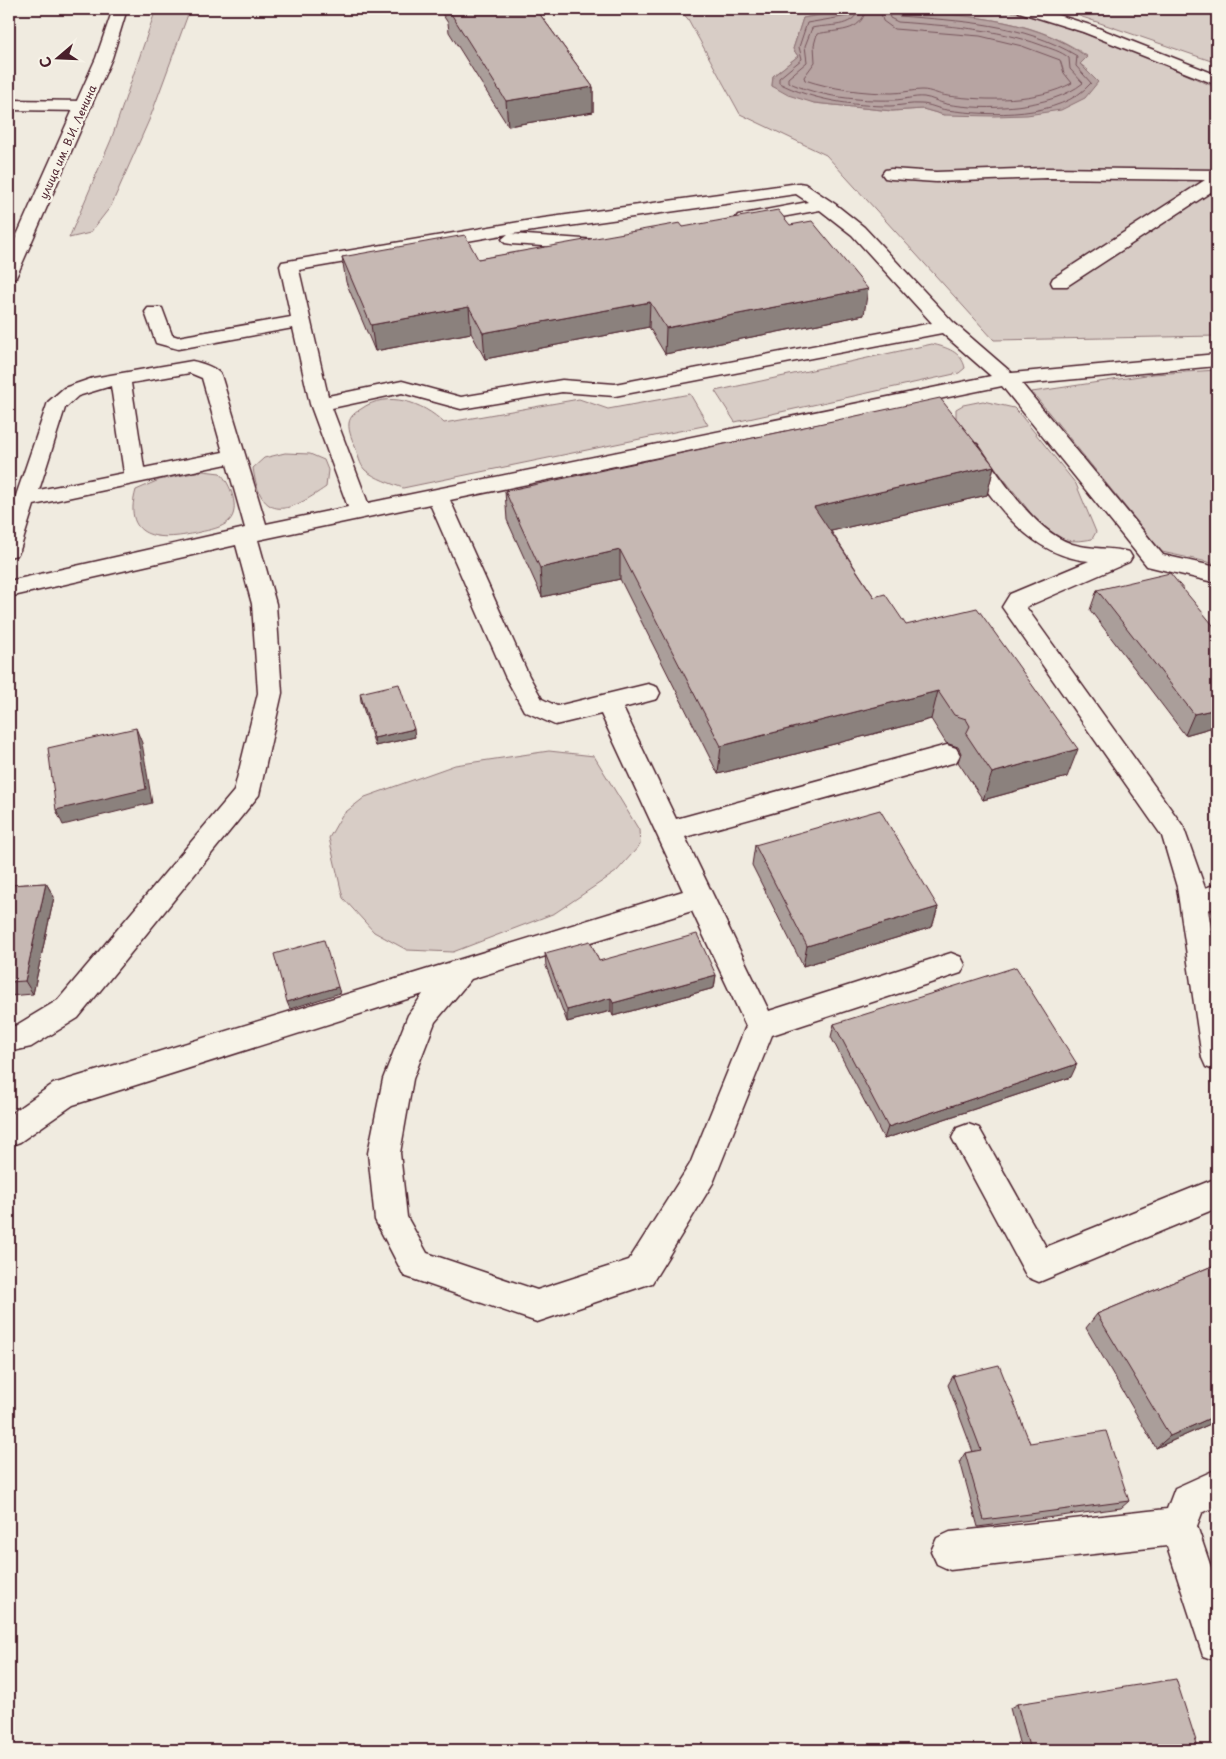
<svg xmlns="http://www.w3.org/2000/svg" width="1226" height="1759" font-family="'Playpen Sans',sans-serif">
	<rect width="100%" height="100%" fill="#f0ebe0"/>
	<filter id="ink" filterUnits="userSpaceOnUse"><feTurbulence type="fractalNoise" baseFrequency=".02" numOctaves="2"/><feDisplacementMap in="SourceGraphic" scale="10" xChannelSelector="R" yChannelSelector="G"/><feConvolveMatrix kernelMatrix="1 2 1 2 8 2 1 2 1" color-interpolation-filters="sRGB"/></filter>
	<g filter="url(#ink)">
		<path fill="#d8cdc6" stroke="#917678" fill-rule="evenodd" d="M 156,9 L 190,9 L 150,118 L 111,206 L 90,233 L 69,238 L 111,140 Z
			M 679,9 L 1001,9 C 1076,26 1147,57 1217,88 L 1217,336 L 994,340 L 826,155 L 740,114 L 688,19 ZM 842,11 C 923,15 1018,7 1087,56 L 1079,63 L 1088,70 L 944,115 L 923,109 L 892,111 L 814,103 L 772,86 L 773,76 L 798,56 L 793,49 L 803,18 Z
			M 1059,9 L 1217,9 L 1217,63 Z
			M 932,344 C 946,347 962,352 965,368 L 959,373 L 735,422 L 715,391 Z
			M 1217,370 L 1217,564 L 1162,552 L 1032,392 L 1153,374 Z
			M 690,394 L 708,425 L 403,488 C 390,483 376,479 365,470 C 360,465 358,455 356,449 C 353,441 348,432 349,423 C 350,416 356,412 361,409 C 387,390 423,402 444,423 L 579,399 L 608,409 Z
			M 983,401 L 1014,408 L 1019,413 L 1076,484 L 1096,532 L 1092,539 C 1073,543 1060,541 1044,530 L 956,418 L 956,409 L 963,405 Z
			M 285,453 L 310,454 L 324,460 L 328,470 L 326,487 C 290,512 261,525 253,468 L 264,458 Z
			M 203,471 L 220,473 C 230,483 241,509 229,521 C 222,528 209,530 200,532 C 164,541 121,542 136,490 L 159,480 Z
			M 549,751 L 594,756 L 639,830 L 640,845 L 616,872 L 555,913 L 453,952 L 407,950 L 374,932 L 343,898 L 329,838 L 342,815 L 365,797 L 455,765 Z"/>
		<path fill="#b7a4a2" stroke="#8b6f72" d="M 887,10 C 955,15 1030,15 1087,57 L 1080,64 L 1098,82 L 1085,98 L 1061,110 L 1027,115 L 994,116 L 944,115 L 923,109 L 892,111 L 814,103 L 788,95 L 772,86 L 773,76 L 798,56 L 793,49 L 803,18 L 842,11 Z"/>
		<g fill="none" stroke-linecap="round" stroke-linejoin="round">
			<path stroke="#76545b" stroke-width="1" d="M 852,9 L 848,16 L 807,23 L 799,47 L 802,59 L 779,78 L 779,83 C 812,100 853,106 890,106 C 900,106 911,103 921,104 C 930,104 938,109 947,110 C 990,116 1060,119 1091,83 L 1076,66 L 1077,56 C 1023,23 960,21 899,16 L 894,9
				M 859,9 C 853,29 828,24 812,28 L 805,46 L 807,62 L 788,78 L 788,82 C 819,97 859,101 893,100 C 904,100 914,96 924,97 C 932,98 938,102 946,104 C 985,111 1051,109 1083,83 L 1070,69 L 1069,58 C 1061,51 1051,49 1041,45 C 995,28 947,26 898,22 L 890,18 L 888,9
				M 866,9 C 861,34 837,29 817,34 L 814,45 L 815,62 L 804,77 L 805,80 C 832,89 863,93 892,93 C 902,93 912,90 922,90 C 931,90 939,95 948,96 C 987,101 1037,102 1072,83 L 1064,73 L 1060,60 L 1022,46 L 980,36 L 894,29 L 883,21 L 880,9"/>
			<defs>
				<path id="minor" d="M 1017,9 L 1039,9 L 1093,26 L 1217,75 L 1217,85 L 1083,32 L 1019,12 Z
					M 9,100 L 84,101 L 92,106 L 84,111 L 9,110 Z
					M 1047,168 L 1217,170 L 1217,188 L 1067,286 L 1053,286 L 1051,282 L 1053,278 L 1205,180 L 1047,178 L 936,182 L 891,179 L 885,178 L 882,174 L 885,170 L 891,169 L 936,172 Z
					M 799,183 L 805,184 L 835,204 L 864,227 L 953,322 L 1012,373 L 1217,354 L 1217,366 L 1022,384 L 1163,555 L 1217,567 L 1217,583 L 1147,566 L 1002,386 L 450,500 L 529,676 L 542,699 L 557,706 L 648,684 L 657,687 L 660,693 L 657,699 L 623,708 L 676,819 L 947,745 L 956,748 L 960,755 L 956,762 L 685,837 L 769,1011 L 951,953 L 961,957 L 965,965 L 961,973 L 772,1035 L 713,1183 L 652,1283 L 537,1322 L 404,1276 L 375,1220 L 368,1153 L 383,1079 L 408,1015 L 423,994 L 73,1105 L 20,1142 L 9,1146 L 9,1115 L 53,1084 L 683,891 L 601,714 L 555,725 L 524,711 L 505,676 L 430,504 L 258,540 L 276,604 L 282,693 L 259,795 L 78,1018 L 31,1047 L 9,1052 L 9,1026 L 15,1026 L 58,1000 L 234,791 L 258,693 L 252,604 L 236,545 L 9,597 L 9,581 L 245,528 L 227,464 L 34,505 L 20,550 L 17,555 L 9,557 L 9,516 L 48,402 L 64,388 L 93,378 L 192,361 C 202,363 215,367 221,375 L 266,524 L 348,507 L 310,404 L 293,328 L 178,349 L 156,343 L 145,312 L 148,308 L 162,308 L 172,335 L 178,337 L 291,317 L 280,266 L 282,262 L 537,219 ZM 796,194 L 808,202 L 744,214 L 738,215 L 735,219 L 738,223 L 744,224 L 820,210 L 852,235 L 932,323 L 615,384 L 562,380 L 461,397 L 402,381 L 328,396 L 299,270 L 508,234 L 502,239 L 505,243 L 511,244 L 605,250 L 611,249 L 614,245 L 611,241 L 512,234 ZM 942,333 L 991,376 L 368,503 L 332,408 L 402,393 L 461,409 L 562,392 L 615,396 ZM 190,373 L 202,378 L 223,452 L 144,468 L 131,383 ZM 111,386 L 124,473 L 39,490 L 65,408 L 78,396 ZM 692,911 L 746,1026 L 690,1164 L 629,1260 L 537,1290 L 427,1253 L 407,1217 L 400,1153 L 413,1079 L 435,1022 L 471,979 Z
					M 969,442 L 977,444 C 1001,477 1032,530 1072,544 C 1090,550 1111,547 1129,552 L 1132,557 L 1129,562 L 1026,607 L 1183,826 L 1205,888 L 1217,884 L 1217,907 L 1208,910 L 1217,965 L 1217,1071 L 1206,1067 L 1202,1058 L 1177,887 L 1162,836 L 1002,607 L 1010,594 L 1089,561 C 1025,555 992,498 958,449 L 961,444 Z
					M 968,1124 L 979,1128 L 1046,1247 L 1217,1178 L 1217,1208 L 1039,1282 L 1027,1277 L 952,1138 L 957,1128 Z
					M 1217,1469 L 1217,1506 L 1202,1513 L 1197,1526 L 1217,1585 L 1217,1661 L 1203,1656 L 1167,1546 L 950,1570 L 937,1564 L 931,1551 L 937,1538 L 950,1532 L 1167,1509 L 1175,1488 Z"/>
				<path id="major" d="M 113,9 L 127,9 L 112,58 L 18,273 L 16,277 L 9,279 L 9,253 L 96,58 Z"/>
			</defs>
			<use href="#minor" stroke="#4a1f2b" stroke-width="3"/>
			<use href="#major" stroke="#4a1f2b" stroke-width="3"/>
			<use href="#minor" fill="#f7f3e8" fill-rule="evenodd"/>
			<use href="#major" fill="#f7f3e8" fill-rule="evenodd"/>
		</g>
		<path fill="#aa9e9a" stroke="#4a1f2b" d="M 439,9 L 536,9 L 593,87 L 593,112 L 508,126 L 449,32 L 448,23 Z
			M 683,227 L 864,315 L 665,354 L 649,327 L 485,359 L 471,333 L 375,351 L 346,282 L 342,257 L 478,259 Z
			M 994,466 L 987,495 L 831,531 L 874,597 L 906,625 L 1067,777 L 983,800 L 958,762 L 961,753 L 958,747 L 946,743 L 931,719 L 718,774 L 620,579 L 542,597 L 507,520 L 505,491 Z
			M 1097,590 L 1217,630 L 1217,726 L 1185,735 L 1090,610 Z
			M 360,693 L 415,737 L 375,746 L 361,701 Z
			M 755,845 L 938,907 L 932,927 L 803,966 L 752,865 Z
			M 46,883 L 54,897 L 33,994 L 9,996 L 9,885 Z
			M 545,953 L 599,961 L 716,975 L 714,988 L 613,1016 L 611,1011 L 567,1022 L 546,966 Z
			M 834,1024 L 1071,1077 L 884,1139 L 831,1037 Z
			M 1217,1264 L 1217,1421 L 1156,1448 L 1086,1328 L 1097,1314 Z
			M 953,1376 L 1030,1443 L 1129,1501 L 1121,1508 L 978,1527 L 960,1461 L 965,1453 L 973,1452 L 948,1385 Z
			M 1017,1704 L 1199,1750 L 1021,1750 L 1010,1708 Z"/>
		<path fill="#8b817d" stroke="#4a1f2b" d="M 593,87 L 593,112 L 508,126 L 506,101 Z
			M 868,289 L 864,315 L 665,354 L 666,328 Z
			M 650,302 L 649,327 L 485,359 L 483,333 Z
			M 469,307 L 471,333 L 375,351 L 371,325 Z
			M 994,466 L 987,495 L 810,536 L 814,507 Z
			M 620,550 L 620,579 L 542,597 L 540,568 Z
			M 938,691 L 931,719 L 718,774 L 721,746 Z
			M 1217,709 L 1217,726 L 1185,735 L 1194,714 Z
			M 136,728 L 142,743 L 152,803 L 63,825 L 56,810 Z
			M 414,729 L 415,737 L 375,746 L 374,738 Z
			M 1078,749 L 1067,777 L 983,800 L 992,773 Z
			M 46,883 L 54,897 L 33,994 L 25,981 Z
			M 938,907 L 932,927 L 803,966 L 807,946 Z
			M 716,975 L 714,988 L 613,1016 L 613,1003 Z
			M 338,987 L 340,993 L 290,1009 L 287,1002 Z
			M 611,998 L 611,1011 L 567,1022 L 567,1010 Z
			M 1077,1064 L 1071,1077 L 884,1139 L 888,1127 Z
			M 1217,1415 L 1217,1421 L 1156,1448 L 1170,1436 Z"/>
		<path fill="#c6b8b3" stroke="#4a1f2b" d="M 448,9 L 536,9 L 593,87 L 506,101 Z
			M 778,210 L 790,225 L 812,221 L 868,289 L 666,328 L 650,302 L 483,333 L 469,307 L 371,325 L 342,257 L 465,235 L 478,259 L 680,223 L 683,227 Z
			M 940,398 L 994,466 L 814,507 L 874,597 L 885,594 L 906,625 L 977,608 L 1078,749 L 992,773 L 966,734 L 970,726 L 966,719 L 954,715 L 938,691 L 721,746 L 620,550 L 540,568 L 505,491 Z
			M 1170,573 L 1217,630 L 1217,709 L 1194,714 L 1097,590 Z
			M 399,684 L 414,729 L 374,738 L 360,693 Z
			M 136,728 L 146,789 L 56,810 L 48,748 Z
			M 880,810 L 938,907 L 807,946 L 755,845 Z
			M 46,883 L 25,981 L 9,982 L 9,885 Z
			M 697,934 L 716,975 L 613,1003 L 611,998 L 567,1010 L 545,953 L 590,941 L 599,961 Z
			M 324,940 L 338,987 L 287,1002 L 274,954 Z
			M 1016,967 L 1077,1064 L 888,1127 L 834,1024 Z
			M 1217,1264 L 1217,1415 L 1170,1436 L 1097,1314 Z
			M 999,1365 L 1030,1443 L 1106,1431 L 1129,1501 L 984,1520 L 965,1453 L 981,1450 L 953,1376 Z
			M 1176,1679 L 1199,1750 L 1030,1750 L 1017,1704 Z
			M 788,1748 L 789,1750 L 775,1750 Z"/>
	</g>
	<g text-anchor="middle" stroke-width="5" stroke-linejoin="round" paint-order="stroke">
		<g font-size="11" fill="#4a1f2b" stroke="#f7f3e8">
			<text transform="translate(68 142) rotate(-66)" y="4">улица им. В.И. Ленина</text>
		</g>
	</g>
	<rect width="1226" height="1759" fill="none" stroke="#f7f3e8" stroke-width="30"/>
	<rect x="15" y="15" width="1196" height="1729" fill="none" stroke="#4a1f2b" stroke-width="2" filter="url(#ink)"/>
	<g transform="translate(58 58) rotate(251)" stroke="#f7f3e8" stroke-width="4" paint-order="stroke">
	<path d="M0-4L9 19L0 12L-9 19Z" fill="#4a1f2b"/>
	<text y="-8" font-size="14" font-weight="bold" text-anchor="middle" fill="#4a1f2b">С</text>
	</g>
</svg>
